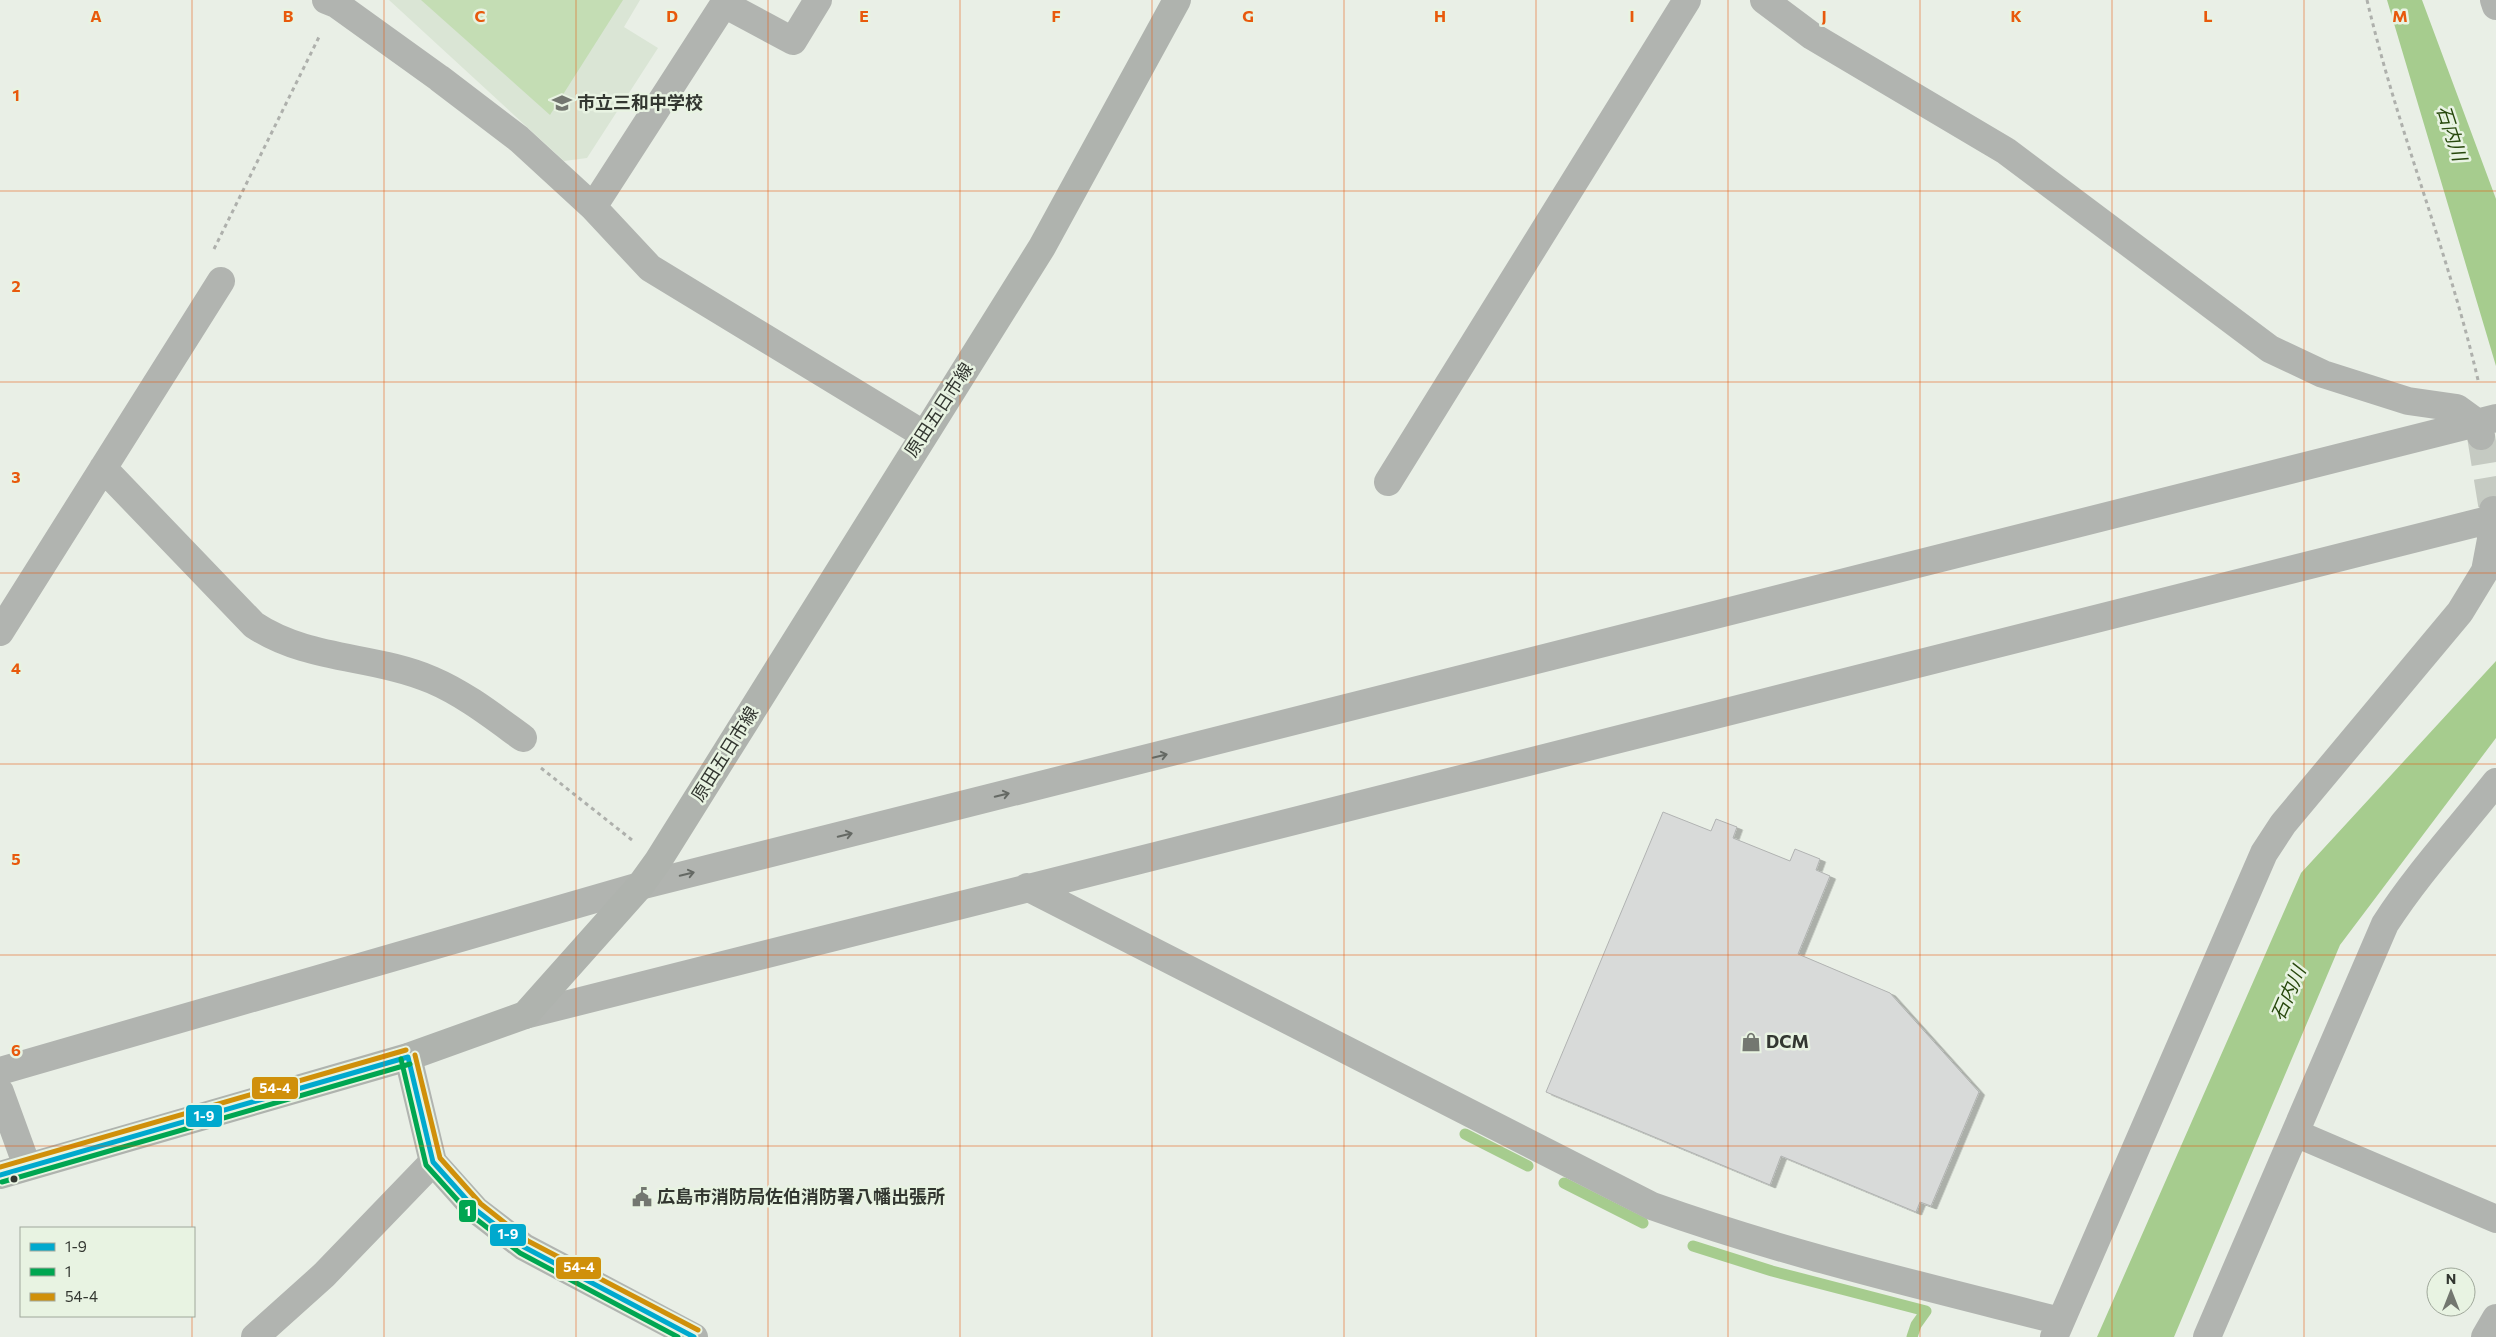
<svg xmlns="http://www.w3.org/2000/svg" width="2496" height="1337" font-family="Commissioner,'Noto Sans JP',sans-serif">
	<defs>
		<filter id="shadow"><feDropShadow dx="5.5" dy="3" stdDeviation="0" flood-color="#0004"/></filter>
	</defs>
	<rect width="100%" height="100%" fill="#e9efe6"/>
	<path fill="#dae5d5" d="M 389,0 L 640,0 L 624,27 L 658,48 L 587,158 L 564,161 Z"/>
	<path fill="#c4ddb4" d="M 421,0 L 623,0 L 550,115 Z"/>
	<path fill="#a6cc8e" d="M 2387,0 L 2422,0 L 2496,199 L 2496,366 Z
		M 2496,661 L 2496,738 L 2340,945 L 2174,1337 L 2097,1337 L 2301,873 Z"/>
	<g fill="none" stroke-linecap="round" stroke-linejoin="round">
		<path stroke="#a6cc8e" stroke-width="11" d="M 1465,1134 L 1528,1166
			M 1564,1183 L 1643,1223
			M 1693,1246 L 1772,1271 L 1926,1311 L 1916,1325 L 1912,1337"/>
	</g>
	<path fill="#d8dad9" stroke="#b1b3b2" filter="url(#shadow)" d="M 1663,812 L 1711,831 L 1716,819 L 1737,827 L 1733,838 L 1790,861 L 1795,849 L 1820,859 L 1816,870 L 1830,876 L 1798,954 L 1890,993 L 1979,1092 L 1931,1206 L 1920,1202 L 1916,1212 L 1781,1156 L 1770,1185 L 1546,1092 Z"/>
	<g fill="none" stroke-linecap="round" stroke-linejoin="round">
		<path stroke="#c5cac2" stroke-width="28" stroke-dasharray="28 14" stroke-linecap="butt" d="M 2481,436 L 2493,510"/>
		<path stroke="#aeb0ac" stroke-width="3" stroke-dasharray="4 4" stroke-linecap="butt" d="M 2367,0 C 2397,128 2448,251 2478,380
			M 214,249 L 320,35
			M 541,768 L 632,840"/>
		<path stroke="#b1b4b0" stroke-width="28" d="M 326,0 L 336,4 L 439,78 L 519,139 L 593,207 L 650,268 L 923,434
			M 1764,0 L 1812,36 L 2006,151 L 2270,349 L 2323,374 L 2408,401 L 2457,408 L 2479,424 L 2481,436
			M 2494,0 L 2496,6
			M 593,207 L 724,4 L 793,41 L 818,0
			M 103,468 L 254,625 C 308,661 374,655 432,680 C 465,694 494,717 523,738
			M 1388,482 L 1687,0
			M 0,632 L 221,281
			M 1027,887 L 1652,1206 C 1786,1254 1923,1286 2060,1321
			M 525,1015 L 2496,518
			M 0,1071 L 640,886 L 2496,418
			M 0,1092 L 27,1166
			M 2295,1133 L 2496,1219
			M 255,1337 L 324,1275 L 433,1162
			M 2054,1337 L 2264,853 L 2283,824 L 2460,612 L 2485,571 L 2495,518 L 2493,510
			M 2207,1337 L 2385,924 C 2418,873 2458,830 2496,782
			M 2485,1337 L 2496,1318"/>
		<path stroke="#b1b4b0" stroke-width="28" d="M 408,1057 L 433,1162 L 476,1210 L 524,1247 L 694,1337"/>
		<path stroke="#afb3ae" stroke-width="28" d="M 0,1175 L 408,1057 L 525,1015 L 640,886 L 658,861 L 1042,247 L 1177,0"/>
		<defs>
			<path id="bus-1" d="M 408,1057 L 433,1162 L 476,1210 L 524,1247 L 694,1337
				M 0,1175 L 408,1057"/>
			<path id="bus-2" d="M 401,1059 L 426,1165 L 471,1215 L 520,1253 L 678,1337
				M 2,1182 L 410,1064"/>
			<path id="bus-3" d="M 415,1055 L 440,1158 L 481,1204 L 528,1241 L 698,1330
				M 0,1167 L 406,1050"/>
		</defs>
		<use href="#bus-1" stroke="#e8f3e2" stroke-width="9"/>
		<use href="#bus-2" stroke="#e8f3e2" stroke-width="9"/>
		<use href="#bus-3" stroke="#e8f3e2" stroke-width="9"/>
		<use href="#bus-1" stroke="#00a9ce" stroke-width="5"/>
		<use href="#bus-2" stroke="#00a651" stroke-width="5"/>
		<use href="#bus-3" stroke="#d0900a" stroke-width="5"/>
	</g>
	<defs><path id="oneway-shaft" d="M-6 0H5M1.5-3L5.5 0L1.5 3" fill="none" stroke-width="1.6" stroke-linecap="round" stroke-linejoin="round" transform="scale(1.25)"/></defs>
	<g stroke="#656964">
		<use href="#oneway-shaft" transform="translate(1160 756) rotate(-14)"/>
		<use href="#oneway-shaft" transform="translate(1002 795) rotate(-14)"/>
		<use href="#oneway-shaft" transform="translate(845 835) rotate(-14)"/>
		<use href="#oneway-shaft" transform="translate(687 874) rotate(-14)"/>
	</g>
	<path fill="none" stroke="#e8590c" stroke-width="1" stroke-opacity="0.55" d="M 192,0 L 192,1228M 384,0 L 384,1337M 576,0 L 576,1337M 768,0 L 768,1337M 960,0 L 960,1337M 1152,0 L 1152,1337M 1344,0 L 1344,1337M 1536,0 L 1536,1337M 1728,0 L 1728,1337M 1920,0 L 1920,1337M 2112,0 L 2112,1337M 2304,0 L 2304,1337M 0,191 L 2496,191M 0,382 L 2496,382M 0,573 L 2496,573M 0,764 L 2496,764M 0,955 L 2496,955M 0,1146 L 2496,1146M 192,1316 L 192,1337"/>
	<defs>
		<symbol id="school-bare" viewBox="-9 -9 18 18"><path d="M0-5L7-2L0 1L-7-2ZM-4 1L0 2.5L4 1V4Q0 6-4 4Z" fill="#737770" stroke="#e8f3e2" stroke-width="2.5" paint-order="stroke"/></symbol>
		<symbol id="shop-bare" viewBox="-9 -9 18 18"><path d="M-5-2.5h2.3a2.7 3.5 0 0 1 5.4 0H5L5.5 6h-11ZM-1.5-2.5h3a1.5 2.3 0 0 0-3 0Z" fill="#737770" stroke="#e8f3e2" stroke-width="2.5" paint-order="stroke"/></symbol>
		<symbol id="civic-bare" viewBox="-9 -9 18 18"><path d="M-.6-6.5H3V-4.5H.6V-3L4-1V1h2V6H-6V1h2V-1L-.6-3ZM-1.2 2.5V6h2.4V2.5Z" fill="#737770" stroke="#e8f3e2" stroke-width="2.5" paint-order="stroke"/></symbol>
	</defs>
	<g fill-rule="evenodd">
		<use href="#school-bare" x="548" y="89" width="28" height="28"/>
		<use href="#shop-bare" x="1737" y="1028" width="28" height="28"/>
		<use href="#civic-bare" x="628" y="1183" width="28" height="28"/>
	</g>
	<circle fill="#333731" stroke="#e8f3e2" stroke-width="2" cx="14" cy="1179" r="4.5"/>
	<g text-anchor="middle" stroke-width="5" stroke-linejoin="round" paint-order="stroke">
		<g font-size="18" font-weight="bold" fill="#333731" stroke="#e8f3e2" text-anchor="start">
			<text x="577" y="109">市立三和中学校</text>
			<text x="1766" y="1048">DCM</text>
			<text x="657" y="1203">広島市消防局佐伯消防署八幡出張所</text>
		</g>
		<g font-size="18" fill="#333731" stroke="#e8f3e2">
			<text transform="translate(939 410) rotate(-57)" y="6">原田五日市線</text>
			<text transform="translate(725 754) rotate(-58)" y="6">原田五日市線</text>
		</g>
		<g font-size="19" font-style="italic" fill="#27480c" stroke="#e8f3e2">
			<text transform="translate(2452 133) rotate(72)" y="7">石内川</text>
			<text transform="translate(2288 993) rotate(-66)" y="7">石内川</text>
		</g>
	</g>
	<g font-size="16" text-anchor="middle" font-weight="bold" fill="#e8590c" stroke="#e8f3e2" stroke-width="5" stroke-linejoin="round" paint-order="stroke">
		<text x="96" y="22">A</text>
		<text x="288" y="22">B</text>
		<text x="480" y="22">C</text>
		<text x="672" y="22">D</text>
		<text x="864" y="22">E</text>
		<text x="1056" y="22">F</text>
		<text x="1248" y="22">G</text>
		<text x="1440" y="22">H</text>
		<text x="1632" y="22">I</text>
		<text x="1824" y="22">J</text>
		<text x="2016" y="22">K</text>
		<text x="2208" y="22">L</text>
		<text x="2400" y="22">M</text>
		<text x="16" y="101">1</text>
		<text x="16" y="292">2</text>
		<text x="16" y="483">3</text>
		<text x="16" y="674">4</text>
		<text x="16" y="865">5</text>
		<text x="16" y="1056">6</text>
	</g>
	<g stroke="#e8f3e2" stroke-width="2">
		<rect x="251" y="1076" width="48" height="24" rx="5" fill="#d0900a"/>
		<rect x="185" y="1104" width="38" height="24" rx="5" fill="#00a9ce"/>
		<rect x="458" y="1199" width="19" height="24" rx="5" fill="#00a651"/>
		<rect x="489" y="1223" width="38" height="24" rx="5" fill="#00a9ce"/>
		<rect x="555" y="1256" width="47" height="24" rx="5" fill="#d0900a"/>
	</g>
	<g font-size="14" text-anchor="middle" font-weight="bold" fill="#fff">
		<text x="275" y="1093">54-4</text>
		<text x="204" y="1121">1-9</text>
		<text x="468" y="1216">1</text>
		<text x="508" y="1239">1-9</text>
		<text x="579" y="1272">54-4</text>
	</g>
	<rect x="20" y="1227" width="175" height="90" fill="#e8f3e2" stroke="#a0a89b"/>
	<rect x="30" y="1243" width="25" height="8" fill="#00a9ce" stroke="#a0a89b"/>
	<text x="65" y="1252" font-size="15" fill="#333731">1-9</text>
	<rect x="30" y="1268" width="25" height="8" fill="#00a651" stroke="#a0a89b"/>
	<text x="65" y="1277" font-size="15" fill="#333731">1</text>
	<rect x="30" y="1293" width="25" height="8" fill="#d0900a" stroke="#a0a89b"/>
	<text x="65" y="1302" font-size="15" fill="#333731">54-4</text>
	<g transform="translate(2451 1292)"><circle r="24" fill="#e8f3e2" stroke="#a0a89b"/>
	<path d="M0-4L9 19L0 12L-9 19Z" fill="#737770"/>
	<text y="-8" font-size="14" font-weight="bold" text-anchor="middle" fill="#333731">N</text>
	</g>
</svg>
